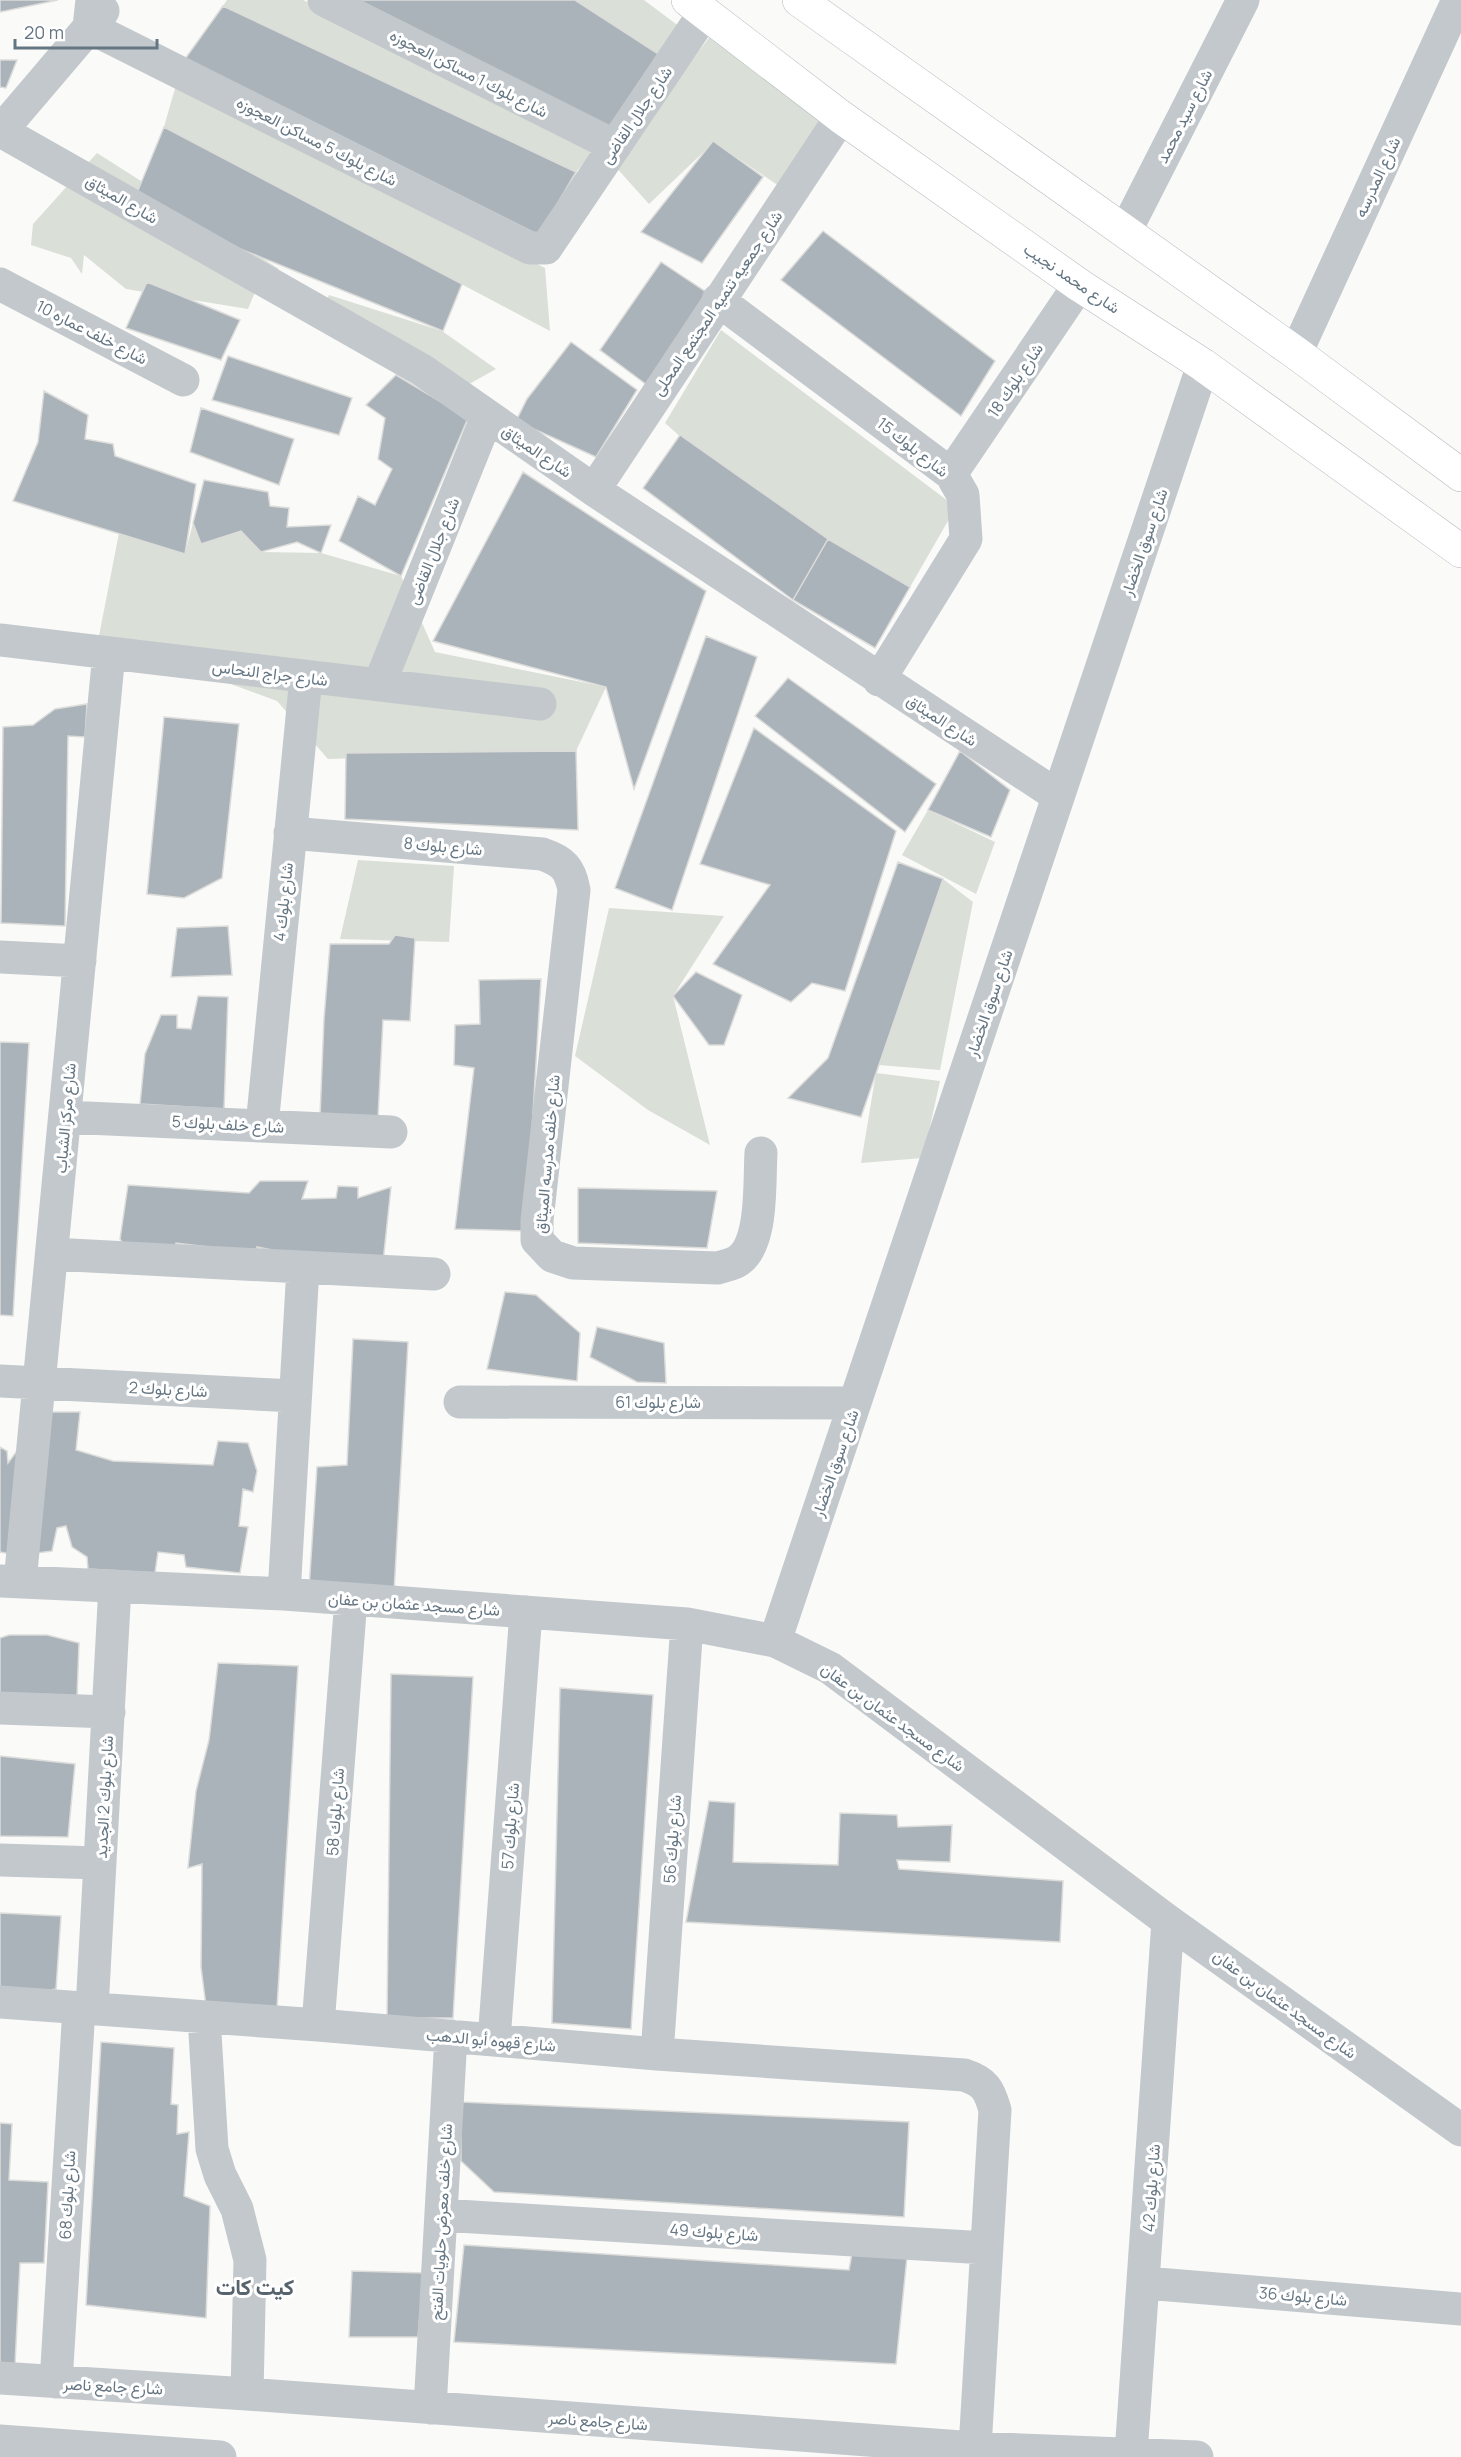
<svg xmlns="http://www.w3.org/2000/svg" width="1461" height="2457" font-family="Manrope,Vazirmatn,sans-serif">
	<rect width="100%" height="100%" fill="#fafaf8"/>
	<path fill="#dadfd7" d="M 227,0 L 303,0 L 603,140 L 576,172 L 223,6 Z
		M 575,0 L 644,0 L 680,27 L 660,55 Z
		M 711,35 L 841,117 L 782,188 L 714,142 L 649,204 L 613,164 Z
		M 176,85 L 545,268 L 550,331 L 164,127 Z
		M 97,153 L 279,269 L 255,292 L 248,309 L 126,289 L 84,255 L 82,274 L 71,258 L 31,245 L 33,224 Z
		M 329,295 L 442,331 L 496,369 L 455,392 L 322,313 Z
		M 721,330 L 956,507 L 910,587 L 739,489 L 665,423 Z
		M 193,523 L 202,544 L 241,531 L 261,552 L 321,553 L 401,576 L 435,652 L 606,687 L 576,751 L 328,759 L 277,701 L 99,636 L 119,533 L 185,554 Z
		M 928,810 L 995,842 L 976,894 L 902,855 Z
		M 358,860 L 454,866 L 449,942 L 340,939 Z
		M 943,879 L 973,902 L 940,1070 L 879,1065 Z
		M 609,908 L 724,916 L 673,996 L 710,1145 L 648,1110 L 575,1056 Z
		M 876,1073 L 940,1081 L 923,1158 L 861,1163 Z"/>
	<path fill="#aab3b9" stroke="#dcdcda" stroke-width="1.5" d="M 0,0 L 58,0 L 0,12 Z
		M 343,0 L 575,0 L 660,55 L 603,140 Z
		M 223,6 L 576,172 L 539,235 L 185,59 Z
		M 0,60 L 17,60 L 6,88 L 0,87 Z
		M 164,127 L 462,284 L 443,331 L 132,205 Z
		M 713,141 L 763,177 L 702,263 L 641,232 Z
		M 823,231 L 995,361 L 961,416 L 781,280 Z
		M 661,262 L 718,300 L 647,385 L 600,350 Z
		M 147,282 L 240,320 L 221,360 L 126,328 Z
		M 571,342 L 637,390 L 596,457 L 516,421 L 527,399 Z
		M 228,356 L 352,398 L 339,435 L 212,400 Z
		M 396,375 L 468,418 L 401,576 L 339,541 L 358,496 L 375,505 L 392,469 L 378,459 L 385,418 L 366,405 Z
		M 44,391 L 88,415 L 85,439 L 113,444 L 115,456 L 196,484 L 185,554 L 13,501 L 38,442 Z
		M 201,408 L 294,439 L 279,485 L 190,452 Z
		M 680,435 L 828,539 L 793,600 L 643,488 Z
		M 523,472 L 706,591 L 634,789 L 606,687 L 433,641 Z
		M 204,480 L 268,492 L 270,506 L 289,508 L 287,527 L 331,525 L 321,553 L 297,542 L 261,552 L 241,531 L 201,544 L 193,523 Z
		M 828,539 L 910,587 L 875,648 L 793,600 Z
		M 706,636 L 757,657 L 672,910 L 615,888 Z
		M 788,678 L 936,784 L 905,832 L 755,716 Z
		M 87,704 L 85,737 L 68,736 L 65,926 L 1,923 L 3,727 L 33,725 L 55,709 Z
		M 164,717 L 239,724 L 222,878 L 184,898 L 147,894 Z
		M 754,728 L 896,831 L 845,991 L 812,983 L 791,1002 L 713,964 L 770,885 L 700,864 Z
		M 576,751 L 578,830 L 345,819 L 346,753 Z
		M 960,751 L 1010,790 L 991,837 L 928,810 Z
		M 898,862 L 943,879 L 861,1117 L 788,1098 L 828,1058 Z
		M 228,926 L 232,975 L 171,977 L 177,928 Z
		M 395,935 L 415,938 L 410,1021 L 383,1020 L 378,1118 L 320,1116 L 324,1019 L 330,944 L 389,944 Z
		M 696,972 L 742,995 L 724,1045 L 709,1045 L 673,996 Z
		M 541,979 L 526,1231 L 455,1229 L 474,1068 L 454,1065 L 455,1025 L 480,1024 L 479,980 Z
		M 198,996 L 228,997 L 224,1109 L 140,1104 L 145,1054 L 161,1015 L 177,1015 L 177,1028 L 191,1029 Z
		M 0,1042 L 29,1043 L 13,1316 L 0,1315 Z
		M 260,1181 L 308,1181 L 302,1199 L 336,1198 L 338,1186 L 358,1187 L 358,1198 L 391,1187 L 381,1281 L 301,1256 L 257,1247 L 253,1274 L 209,1247 L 176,1243 L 173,1261 L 133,1258 L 120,1239 L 128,1185 L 249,1193 Z
		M 578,1188 L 717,1191 L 707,1248 L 578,1243 Z
		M 505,1292 L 536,1295 L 580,1333 L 577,1381 L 487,1369 Z
		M 597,1327 L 664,1343 L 666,1383 L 637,1382 L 590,1357 Z
		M 353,1339 L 408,1342 L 393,1610 L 308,1604 L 317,1467 L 347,1465 Z
		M 47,1412 L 80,1412 L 76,1450 L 113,1461 L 213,1465 L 218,1441 L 248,1443 L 257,1471 L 253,1492 L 243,1489 L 239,1526 L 248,1527 L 240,1573 L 186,1567 L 184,1555 L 158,1552 L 155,1573 L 88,1569 L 87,1557 L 72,1547 L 66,1526 L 57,1528 L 52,1551 L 37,1553 Z
		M 47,1412 L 10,1554 L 0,1552 L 0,1447 L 7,1451 L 8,1463 Z
		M 9,1635 L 47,1635 L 79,1643 L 77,1698 L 0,1704 L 0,1638 Z
		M 218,1663 L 298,1666 L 277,2007 L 206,2006 L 201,1967 L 202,1864 L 188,1868 L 196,1791 L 209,1740 Z
		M 391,1674 L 473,1677 L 453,2018 L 387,2018 Z
		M 560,1688 L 653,1695 L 631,2029 L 552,2023 Z
		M 0,1756 L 75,1764 L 68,1837 L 0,1836 Z
		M 709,1801 L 735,1803 L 733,1862 L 838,1865 L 840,1813 L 897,1815 L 898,1827 L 952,1825 L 950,1862 L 897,1860 L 899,1869 L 1063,1881 L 1060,1942 L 686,1922 Z
		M 0,1913 L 61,1916 L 56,1989 L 0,1998 Z
		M 101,2042 L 174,2048 L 171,2104 L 178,2105 L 177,2134 L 189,2132 L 184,2196 L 210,2206 L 206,2318 L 86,2305 Z
		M 461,2102 L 909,2122 L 904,2217 L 494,2192 L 461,2161 Z
		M 0,2123 L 12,2124 L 9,2180 L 48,2182 L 44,2263 L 20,2263 L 15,2365 L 0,2364 Z
		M 464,2245 L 849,2270 L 852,2253 L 907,2257 L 896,2364 L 454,2342 Z
		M 352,2271 L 424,2273 L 418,2337 L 349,2337 Z"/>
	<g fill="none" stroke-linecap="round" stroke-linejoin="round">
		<defs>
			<path id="secondary" d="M 688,0 L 841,117 L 1079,285 L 1203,365 L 1461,551
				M 799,0 L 1296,353 L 1461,475"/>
		</defs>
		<use href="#secondary" stroke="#b3babf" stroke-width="34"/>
		<path stroke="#c3c8cc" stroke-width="33" d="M 92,0 L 89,27 L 530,248 L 546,248 L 705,12
			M 324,0 L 615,146
			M 1,131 L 422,370 L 594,490 L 1058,796
			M 0,132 L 103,11
			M 1125,232 L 1243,0
			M 0,284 L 183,380
			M 718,300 L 951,474 L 963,495 L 966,539 L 879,680
			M 1296,353 L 1458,0
			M 951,474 L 1079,285
			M 594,490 L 841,117
			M 0,640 L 540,704
			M 379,685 L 487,417
			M 290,833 L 542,854 C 563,861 570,868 574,890 L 537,1220 L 537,1240 L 552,1256 L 573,1263 L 718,1268 C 723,1266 730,1265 736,1262 C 764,1247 759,1181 761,1153
			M 0,957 L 80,961
			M 65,1117 L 391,1132
			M 262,1126 L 306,677
			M 52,1254 L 434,1274
			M 0,1381 L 295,1396
			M 460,1402 L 855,1403
			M 0,1581 L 284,1594 L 687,1624 L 775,1641 L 830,1668 L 1168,1921 L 1461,2130
			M 20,1582 L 109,653
			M 284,1594 L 303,1268
			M 775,1641 L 1203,365
			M 0,1708 L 109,1712
			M 0,1860 L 100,1863
			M 0,2002 L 318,2025 L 657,2054 L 964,2075 C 985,2082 989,2089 995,2110 L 975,2448
			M 92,2009 L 115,1586
			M 204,2017 L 212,2149 L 220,2175 L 237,2209 L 250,2260 L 247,2394
			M 318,2025 L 351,1599
			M 494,2040 L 526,1612
			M 657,2054 L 687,1624
			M 441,2215 L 986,2248
			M 1145,2283 L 1461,2309
			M 0,2378 L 247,2394 L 975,2448 L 1197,2457
			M 56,2382 L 79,2008
			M 430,2408 L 451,2036
			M 0,2441 L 220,2457
			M 1131,2454 L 1168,1921"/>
		<use href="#secondary" stroke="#fff" stroke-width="33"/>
	</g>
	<g text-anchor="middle" stroke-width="6" stroke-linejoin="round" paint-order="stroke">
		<g font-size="16" fill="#657683" stroke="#fff">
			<text transform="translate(469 73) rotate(27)" y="6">شارع بلوك 1 مساكن العجوزه</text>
			<text transform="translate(636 115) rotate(-56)" y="6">شارع جلال القاضى</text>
			<text transform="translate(1184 116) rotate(-63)" y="6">شارع سيد محمد</text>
			<text transform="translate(317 141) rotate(27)" y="6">شارع بلوك 5 مساكن العجوزه</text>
			<text transform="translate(1377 177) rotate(-65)" y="6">شارع المدرسه</text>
			<text transform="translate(122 199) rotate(30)" y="6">شارع الميثاق</text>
			<text transform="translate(1072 278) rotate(34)" y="6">شارع محمد نجيب</text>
			<text transform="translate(717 303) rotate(-56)" y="6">شارع جمعيه تنميه المجتمع المحلى</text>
			<text transform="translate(92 332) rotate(27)" y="6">شارع خلف عماره 10</text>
			<text transform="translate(1015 380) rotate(-56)" y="6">شارع بلوك 18</text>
			<text transform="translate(913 447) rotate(38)" y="6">شارع بلوك 15</text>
			<text transform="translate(537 451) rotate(34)" y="6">شارع الميثاق</text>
			<text transform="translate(1144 542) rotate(-71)" y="6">شارع سوق الخضار</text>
			<text transform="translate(433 551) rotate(-68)" y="6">شارع جلال القاضى</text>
			<text transform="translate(270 673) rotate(7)" y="6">شارع جراج النحاس</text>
			<text transform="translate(942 720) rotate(33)" y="6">شارع الميثاق</text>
			<text transform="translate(443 846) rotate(5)" y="6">شارع بلوك 8</text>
			<text transform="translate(283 902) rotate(-84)" y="6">شارع بلوك 4</text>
			<text transform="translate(989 1003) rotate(-71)" y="6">شارع سوق الخضار</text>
			<text transform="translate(65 1118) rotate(-85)" y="6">شارع مركز الشباب</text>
			<text transform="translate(228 1124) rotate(3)" y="6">شارع خلف بلوك 5</text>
			<text transform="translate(547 1154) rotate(-85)" y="6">شارع خلف مدرسه الميثاق</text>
			<text transform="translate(168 1389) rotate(3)" y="6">شارع بلوك 2</text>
			<text x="658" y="1408">شارع بلوك 61</text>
			<text transform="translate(835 1463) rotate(-71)" y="6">شارع سوق الخضار</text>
			<text transform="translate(414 1604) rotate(4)" y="6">شارع مسجد عثمان بن عفان</text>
			<text transform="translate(893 1717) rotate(36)" y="6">شارع مسجد عثمان بن عفان</text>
			<text transform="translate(104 1797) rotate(-87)" y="6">شارع بلوك 2 الجديد</text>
			<text transform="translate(335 1812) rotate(-86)" y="6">شارع بلوك 58</text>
			<text transform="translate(510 1826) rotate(-86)" y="6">شارع بلوك 57</text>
			<text transform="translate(672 1839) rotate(-86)" y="6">شارع بلوك 56</text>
			<text transform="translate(1285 2004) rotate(36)" y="6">شارع مسجد عثمان بن عفان</text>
			<text transform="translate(491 2040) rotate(5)" y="6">شارع قهوه أبو الدهب</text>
			<text transform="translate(1151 2188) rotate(-86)" y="6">شارع بلوك 42</text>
			<text transform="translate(67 2195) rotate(-87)" y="6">شارع بلوك 68</text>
			<text transform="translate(441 2222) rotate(-87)" y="6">شارع خلف معرض حلويات الفتح</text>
			<text transform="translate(714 2232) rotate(4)" y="6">شارع بلوك 49</text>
			<text transform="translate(1303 2296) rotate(5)" y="6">شارع بلوك 36</text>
			<text transform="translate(113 2386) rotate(3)" y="6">شارع جامع ناصر</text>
			<text transform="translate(598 2421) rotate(4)" y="6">شارع جامع ناصر</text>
		</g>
		<g font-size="22" font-weight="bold" fill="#57646e" stroke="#fff">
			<text x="255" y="2295">كيت كات</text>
		</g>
	</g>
	<path d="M15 39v9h142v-9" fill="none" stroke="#657683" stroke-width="3"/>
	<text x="24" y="39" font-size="18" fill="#657683" stroke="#ffffff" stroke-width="4.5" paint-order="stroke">20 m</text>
</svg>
